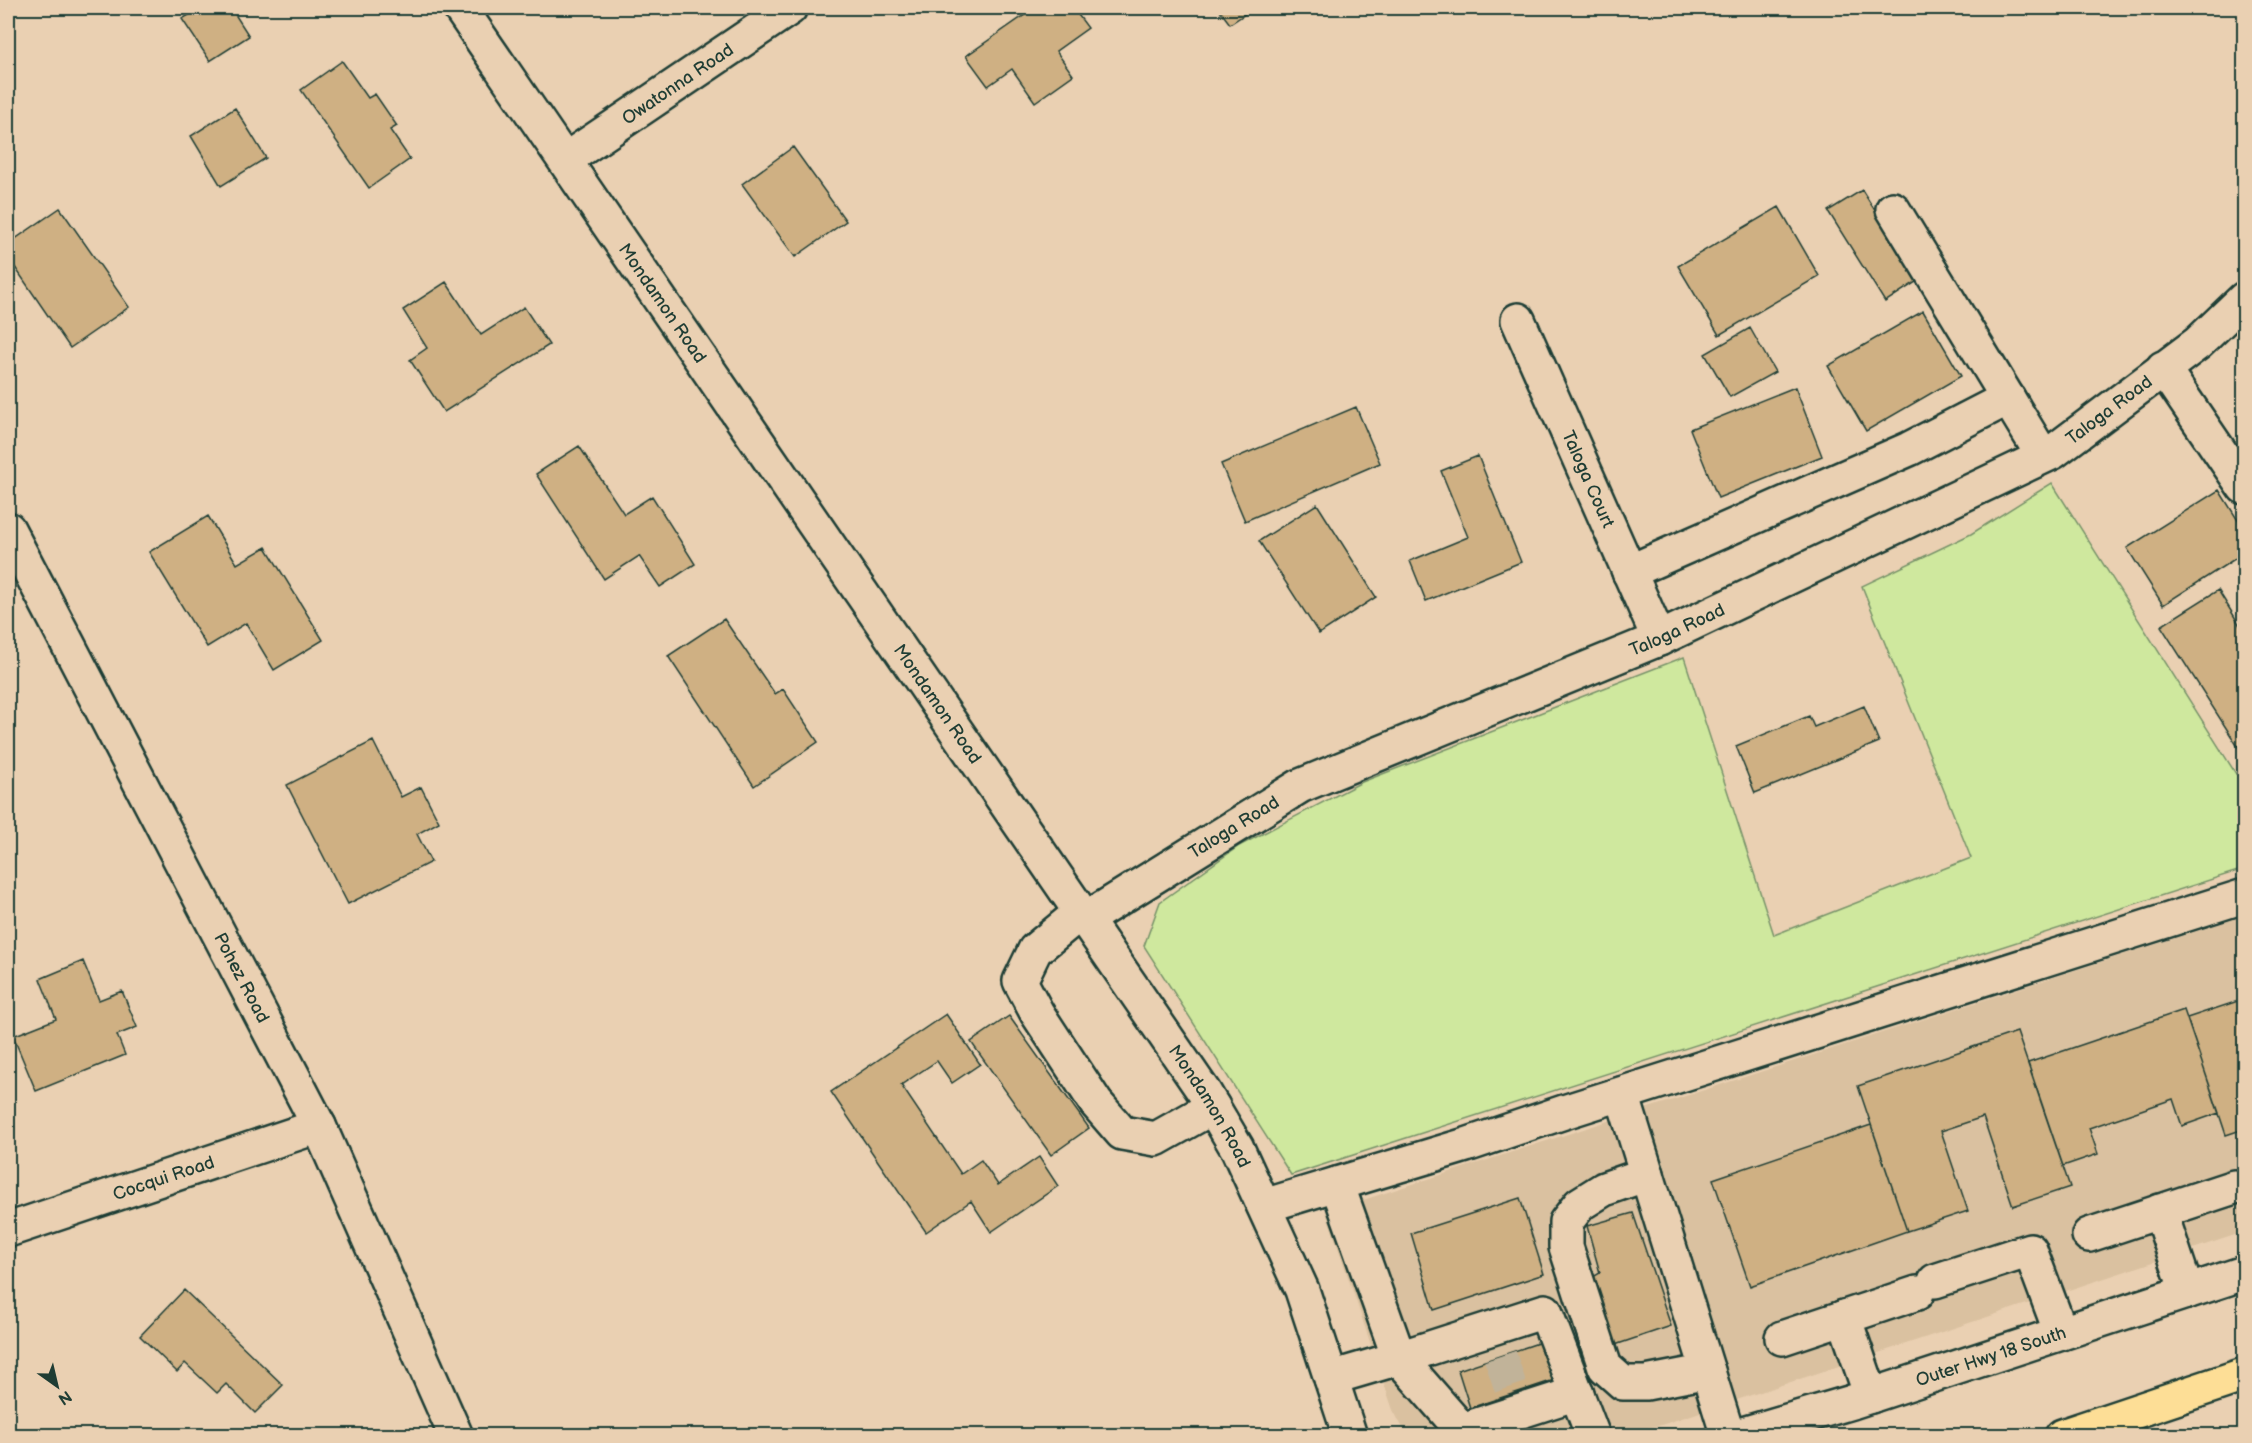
<svg xmlns="http://www.w3.org/2000/svg" width="2252" height="1443" font-family="'Balsamiq Sans',sans-serif">
	<rect width="100%" height="100%" fill="#ead0b2"/>
	<filter id="ink" filterUnits="userSpaceOnUse"><feTurbulence type="fractalNoise" baseFrequency=".0167" numOctaves="2"/><feDisplacementMap in="SourceGraphic" scale="12" xChannelSelector="R" yChannelSelector="G"/><feConvolveMatrix kernelMatrix="1 2 1 2 8 2 1 2 1" color-interpolation-filters="sRGB"/></filter>
	<g filter="url(#ink)">
		<path fill="#dac1a0" d="M 2244,916 L 2244,1232 L 1658,1426 L 1627,1432 L 1582,1435 L 1418,1436 L 1404,1430 L 1393,1410 L 1326,1212 Z"/>
		<path fill="#cfe89e" stroke="#779269" stroke-width="1.5" d="M 2052,483 L 2236,774 L 2244,771 L 2244,869 L 1291,1175 L 1144,946 L 1160,902 L 1239,846 L 1362,782 L 1684,657 L 1774,935 L 1971,858 L 1862,586 L 1971,534 Z"/>
		<path fill="#cfb083" stroke="#1f3d34" stroke-width="1.5" d="M 201,8 L 231,8 L 249,36 L 210,61 L 182,19 Z
			M 1035,8 L 1073,8 L 1088,28 L 1056,51 L 1073,75 L 1035,102 L 1012,69 L 988,86 L 966,56 Z
			M 1218,8 L 1254,8 L 1230,24 Z
			M 342,61 L 368,98 L 375,94 L 397,126 L 390,130 L 410,159 L 369,188 L 301,90 Z
			M 235,108 L 266,158 L 221,186 L 191,136 Z
			M 793,147 L 846,221 L 795,257 L 742,184 Z
			M 1862,190 L 1919,280 L 1885,302 L 1828,211 Z
			M 1779,207 L 1819,276 L 1719,335 L 1678,266 Z
			M 60,208 L 129,307 L 70,348 L 8,257 L 8,244 Z
			M 446,282 L 481,335 L 524,307 L 549,345 L 444,412 L 410,360 L 427,348 L 403,310 Z
			M 1923,311 L 1961,376 L 1866,431 L 1828,366 Z
			M 1750,328 L 1775,372 L 1730,397 L 1705,354 Z
			M 1795,387 L 1822,456 L 1718,498 L 1690,429 Z
			M 1356,407 L 1380,463 L 1245,521 L 1221,464 Z
			M 579,446 L 624,514 L 652,496 L 695,564 L 660,587 L 639,556 L 604,579 L 536,474 Z
			M 1478,456 L 1521,562 L 1426,601 L 1410,561 L 1468,537 L 1441,471 Z
			M 2219,490 L 2244,530 L 2244,553 L 2163,605 L 2127,548 Z
			M 1317,504 L 1376,597 L 1319,634 L 1259,541 Z
			M 208,516 L 237,564 L 266,547 L 323,640 L 274,670 L 246,623 L 207,647 L 149,552 Z
			M 2218,590 L 2244,632 L 2244,752 L 2242,753 L 2161,626 Z
			M 724,619 L 775,694 L 783,689 L 818,742 L 754,786 L 668,656 Z
			M 1864,706 L 1879,742 L 1755,793 L 1736,746 L 1809,716 L 1814,727 Z
			M 373,741 L 401,797 L 421,787 L 439,822 L 417,834 L 431,862 L 348,904 L 287,785 Z
			M 83,961 L 99,1000 L 122,991 L 137,1027 L 117,1035 L 125,1055 L 36,1091 L 13,1036 L 56,1019 L 40,979 Z
			M 2244,999 L 2244,1129 L 2226,1135 L 2187,1018 Z
			M 2184,1010 L 2219,1113 L 2182,1126 L 2173,1099 L 2089,1128 L 2098,1154 L 2063,1166 L 2028,1063 Z
			M 946,1014 L 980,1064 L 952,1083 L 937,1061 L 901,1085 L 961,1174 L 981,1160 L 998,1185 L 1039,1157 L 1058,1186 L 991,1232 L 971,1201 L 926,1232 L 831,1092 Z
			M 1009,1016 L 1089,1128 L 1051,1155 L 971,1042 Z
			M 2017,1032 L 2070,1187 L 2013,1206 L 1983,1117 L 1941,1131 L 1968,1211 L 1907,1231 L 1858,1086 Z
			M 1871,1125 L 1907,1231 L 1750,1286 L 1713,1179 Z
			M 1520,1198 L 1544,1274 L 1434,1310 L 1411,1233 Z
			M 1633,1213 L 1671,1326 L 1615,1345 L 1593,1277 L 1600,1273 L 1587,1226 Z
			M 184,1290 L 283,1385 L 255,1413 L 226,1384 L 217,1393 L 185,1363 L 177,1372 L 140,1336 Z
			M 1541,1342 L 1554,1380 L 1470,1408 L 1458,1370 Z"/>
		<g fill="none" stroke-linecap="round" stroke-linejoin="round">
			<path stroke="#c1b399" stroke-width="33" stroke-dasharray="33 16" stroke-linecap="butt" d="M 1500,1356 L 1513,1394"/>
			<defs>
				<g id="minor">
					<path id="s1" d="M 460,8 L 1204,1092 L 1237,1148 L 1302,1290 L 1350,1436"/>
					<path id="s2" d="M 565,160 L 790,8"/>
					<path d="M 1893,209 L 2043,456"/>
					<path id="s3" d="M 1518,320 L 1659,639"/>
					<path d="M 2163,368 L 2244,487"/>
					<path id="s4" d="M 8,529 L 319,1126 L 456,1436"/>
					<path d="M 1629,572 L 1909,449 L 2008,398"/>
					<path d="M 1081,912 L 1035,950 L 1020,981 L 1037,1013 L 1096,1103 L 1122,1133 L 1156,1139 L 1213,1107"/>
					<path id="s5" d="M 1086,919 L 1300,786 L 1659,639 L 2053,452 L 2198,343 L 2244,299"/>
					<path d="M 1622,1094 L 1728,1436"/>
					<path d="M 1647,1174 L 1604,1189 L 1580,1204 L 1566,1222 L 1566,1247 L 1605,1367 L 1623,1383 L 1646,1383 L 1708,1371"/>
					<path d="M 1337,1184 L 1399,1358 L 1545,1311 L 1593,1436"/>
					<path d="M 1264,1206 L 1466,1145 L 1564,1112 L 2244,896"/>
					<path d="M 2160,1211 L 2187,1292"/>
					<path id="s6" d="M 8,1230 L 319,1126"/>
					<path d="M 2089,1235 L 2234,1187"/>
					<path d="M 1935,1281 L 2030,1250 L 2061,1333"/>
					<path d="M 1844,1317 L 1871,1396"/>
					<path d="M 1782,1338 L 1917,1293"/>
					<path d="M 1331,1378 L 1399,1358 L 1462,1430 L 1577,1393"/>
					<path id="s7" d="M 1736,1436 L 1852,1402 L 2244,1273"/>
				</g>
				<path id="major" d="M 2062,1436 L 2244,1375"/>
			</defs>
			<use href="#minor" stroke="#1f3d34" stroke-width="38"/>
			<use href="#major" stroke="#1f3d34" stroke-width="38"/>
			<use href="#minor" stroke="#ead0b2" stroke-width="33"/>
			<use href="#major" stroke="#fdde96" stroke-width="33"/>
		</g>
	</g>
	<g text-anchor="middle" stroke-width="5" stroke-linejoin="round" paint-order="stroke">
		<g font-size="18" fill="#1f3d34" stroke="#ead0b2">
			<text dy="6" stroke="none"><textPath href="#s2" startOffset="136">Owatonna Road</textPath></text>
			<text dy="6" stroke="none"><textPath href="#s1" startOffset="358">Mondamon Road</textPath></text>
			<text dy="6" stroke="none"><textPath href="#s5" startOffset="1146">Taloga Road</textPath></text>
			<text dy="6" stroke="none"><textPath href="#s3" startOffset="174">Taloga Court</textPath></text>
			<text dy="6" stroke="none"><textPath href="#s5" startOffset="660">Taloga Road</textPath></text>
			<text dy="6" stroke="none"><textPath href="#s1" startOffset="844">Mondamon Road</textPath></text>
			<text dy="6" stroke="none"><textPath href="#s5" startOffset="174">Taloga Road</textPath></text>
			<text dy="6" stroke="none"><textPath href="#s4" startOffset="506">Pohez Road</textPath></text>
			<text dy="6" stroke="none"><textPath href="#s1" startOffset="1330">Mondamon Road</textPath></text>
			<text dy="6" stroke="none"><textPath href="#s6" startOffset="164">Cocqui Road</textPath></text>
			<text dy="6" stroke="none"><textPath href="#s7" startOffset="267">Outer Hwy 18 South</textPath></text>
		</g>
	</g>
	<rect width="2252" height="1443" fill="none" stroke="#ead0b2" stroke-width="30"/>
	<rect x="15" y="15" width="2222" height="1413" fill="none" stroke="#1f3d34" stroke-width="2" filter="url(#ink)"/>
	<g transform="translate(57 1386) rotate(146)" stroke="#ead0b2" stroke-width="4.5" paint-order="stroke">
	<path d="M0-4.5L10 22L0 15L-10 22Z" fill="#1f3d34"/>
	<text y="-9" font-size="16" font-weight="bold" text-anchor="middle" fill="#1f3d34">N</text>
	</g>
</svg>
